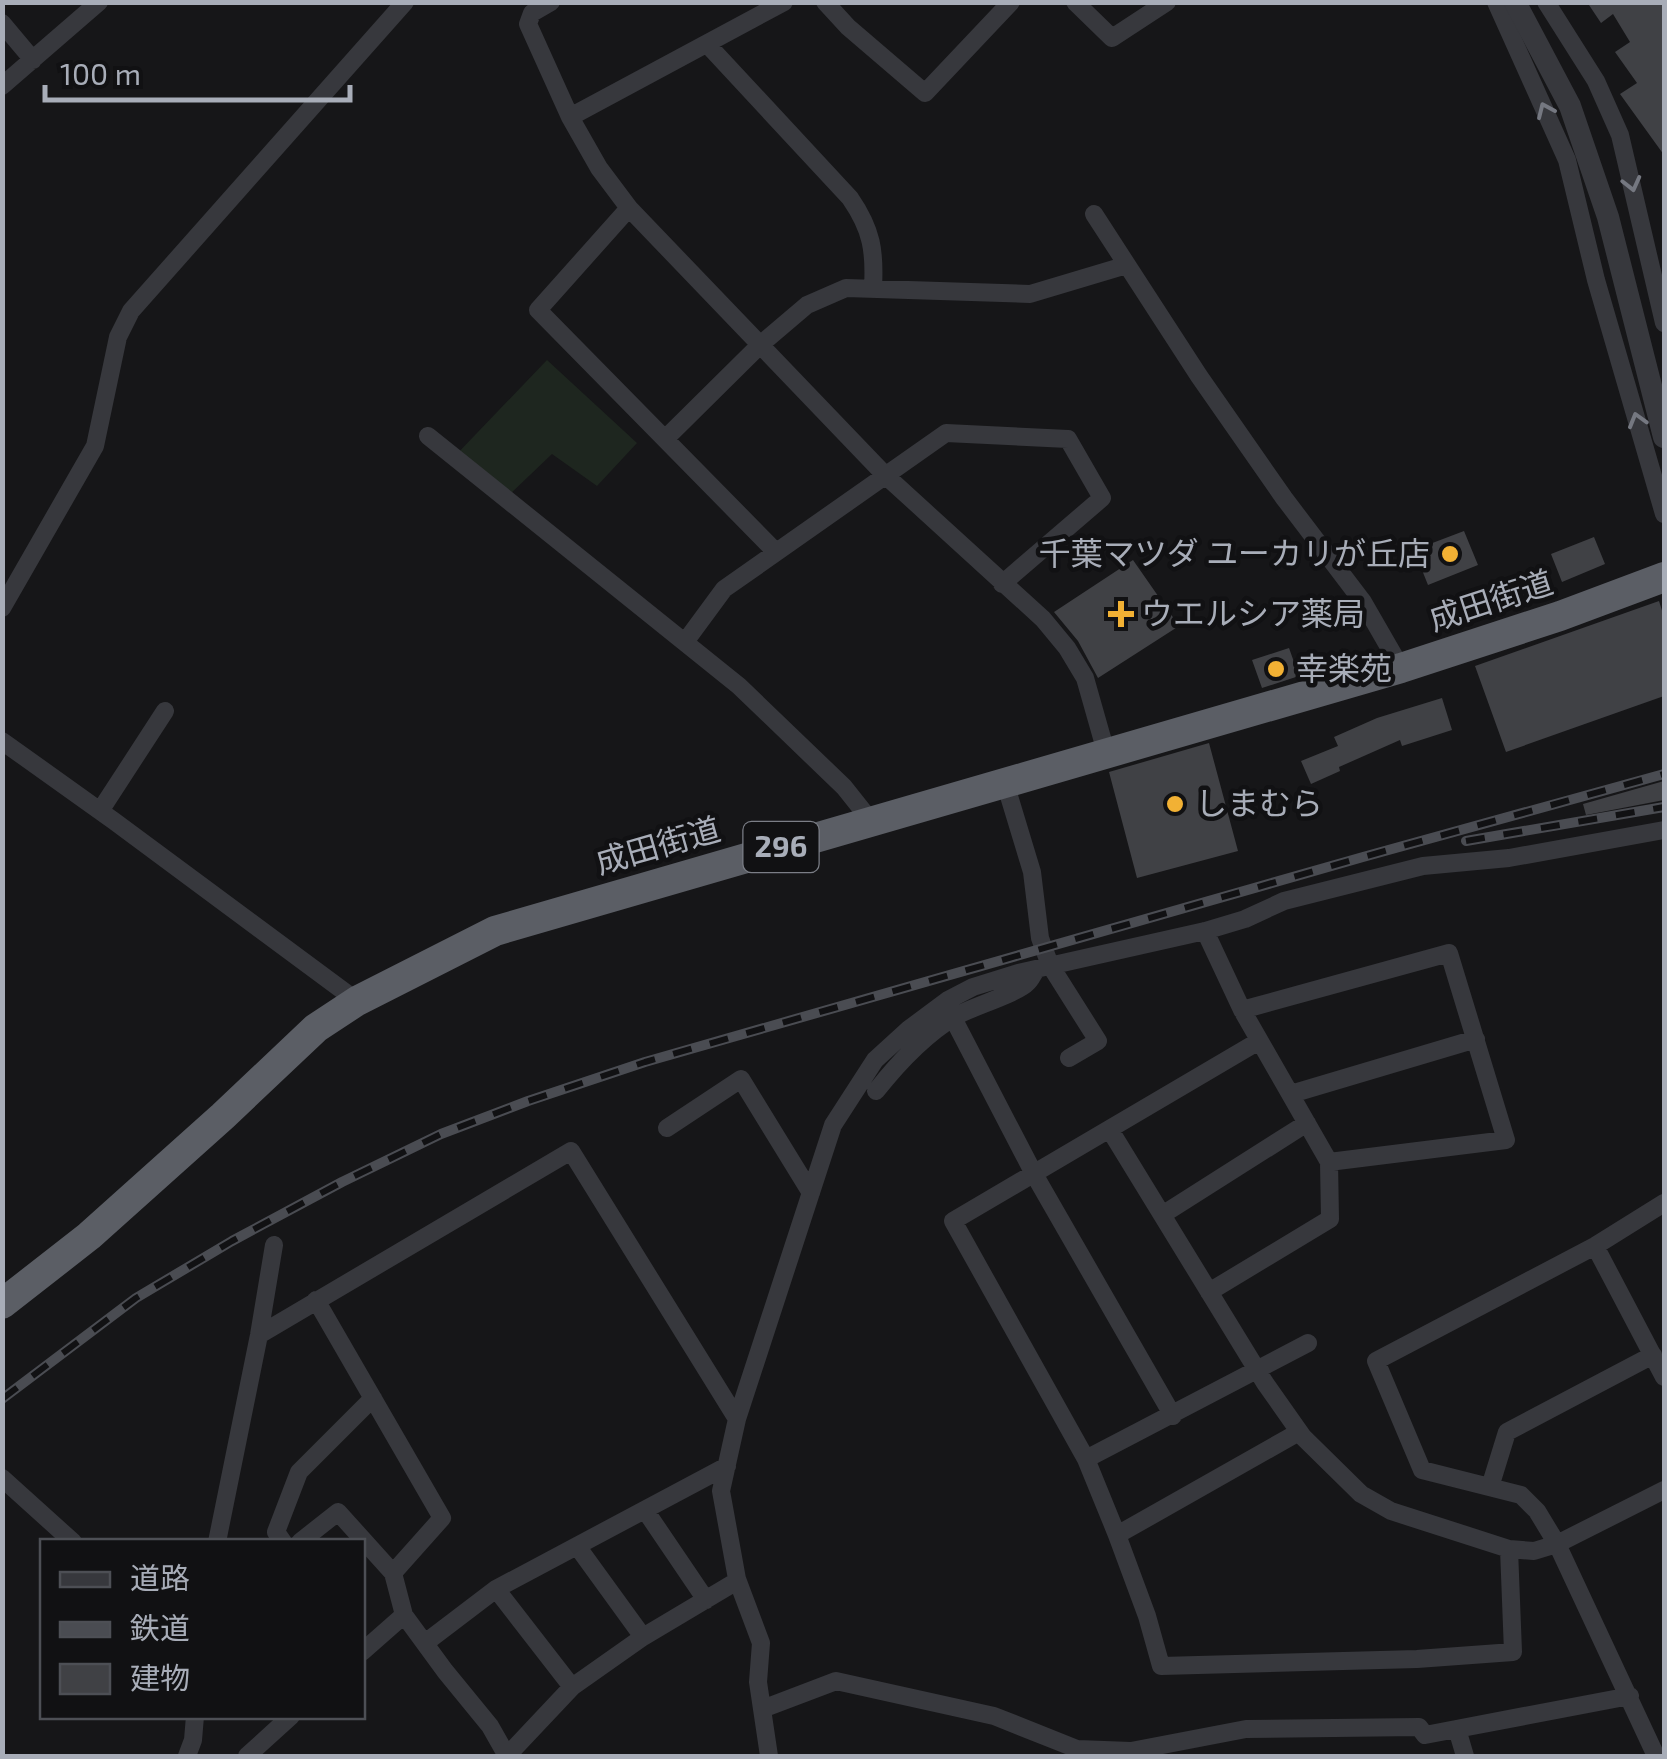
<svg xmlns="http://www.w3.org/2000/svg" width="1667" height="1759" font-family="'Exo 2','Noto Sans JP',sans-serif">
	<rect width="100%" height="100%" fill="#161618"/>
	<path fill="#1e261f" d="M 547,360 L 637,443 L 597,486 L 552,454 L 506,498 L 454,457 Z"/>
	<path fill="#404145" d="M 1587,2 L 1664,2 L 1664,155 L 1620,94 L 1637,83 L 1615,52 L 1630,42 L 1613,14 L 1601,23 Z
		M 1464,531 L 1478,565 L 1428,585 L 1414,550 Z
		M 1594,537 L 1605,564 L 1562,582 L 1551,554 Z
		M 1133,560 L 1179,626 L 1098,678 L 1078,641 L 1054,612 Z
		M 1659,601 L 1664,617 L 1664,696 L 1506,752 L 1475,666 Z
		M 1289,648 L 1299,676 L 1262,688 L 1252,660 Z
		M 1442,698 L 1452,730 L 1402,746 L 1400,740 L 1339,767 L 1340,771 L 1311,784 L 1301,761 L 1338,746 L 1334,737 L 1377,718 Z
		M 1209,743 L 1238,851 L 1137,878 L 1109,772 Z
		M 1664,781 L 1664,800 L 1586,815 L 1583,804 Z"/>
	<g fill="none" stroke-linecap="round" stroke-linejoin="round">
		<path stroke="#37383d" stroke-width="18" d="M 551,2 L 532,13 L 528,24 L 570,117 L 599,168 L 629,208 L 885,475 L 1043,619 L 1067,648 L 1085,678 L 1106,752
			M 825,2 L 848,27 L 925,93 L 1011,2
			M 1075,2 L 1112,38 L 1167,2
			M 1496,2 L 1567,160 L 1596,280 L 1664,514
			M 1546,2 L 1596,81 L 1620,135 L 1664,323
			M 2,23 L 33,60
			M 707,44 L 850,198 C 872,230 875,251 873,288
			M 2,86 L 99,2
			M 570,117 L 784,2
			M 629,208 L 538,310 L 776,552
			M 1094,214 L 1199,376 L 1284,498 L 1363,602 L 1401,668
			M 428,436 L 739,686 L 844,787 L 871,821
			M 665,439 L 760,345 L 807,305 L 846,288 L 1030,294 L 1127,265
			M 2,608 L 95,446 L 118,337 L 131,311 L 405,2
			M 685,642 L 724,589 L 946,433 L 1068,439 L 1102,498 L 1002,584
			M 2,741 L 114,821 L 357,1001
			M 1005,783 L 1032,872 L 1040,938 L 1044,949 L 1050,965 L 1098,1041 L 1069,1058
			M 100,811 L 165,711
			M 1205,931 L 1242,1010 L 1329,1162 L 1330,1219 L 1209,1292
			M 1242,1010 L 1449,953 L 1506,1140 L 1329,1162
			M 953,1018 L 1034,1174 L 1173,1416
			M 1259,1041 L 953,1221 L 1086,1459 L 1117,1535 L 1147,1616 L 1161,1666 L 1417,1659 L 1513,1652 L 1509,1549
			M 876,1091 C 899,1062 924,1035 956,1016 C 972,1007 1018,993 1027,983 C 1031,980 1033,974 1036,970
			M 1291,1094 L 1476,1039
			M 667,1128 L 741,1079 L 811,1193
			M 1110,1130 L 1265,1383 L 1303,1437 L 1361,1494 L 1391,1511 L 1509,1549 L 1534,1551 L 1557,1544 L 1664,1490
			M 1162,1215 L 1307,1123
			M 1595,1246 L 1664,1377
			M 316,1300 L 442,1518 L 393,1573
			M 259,1335 L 571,1151 L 737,1419
			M 1086,1459 L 1308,1343
			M 2,1478 L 73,1542
			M 1490,1487 L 1507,1432 L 1653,1355
			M 645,1510 L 706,1600
			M 1117,1535 L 1299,1432
			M 217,1542 L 259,1335 L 274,1245
			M 283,1542 L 276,1532 L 299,1472 L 373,1398
			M 300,1542 L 338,1512 L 393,1573 L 404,1615 L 445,1671 L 490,1726 L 507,1756 L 572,1687 L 643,1637 L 737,1581
			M 577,1546 L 643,1637
			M 496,1589 L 572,1687
			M 425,1643 L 496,1589 L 727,1466
			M 362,1652 L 404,1615
			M 762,1709 L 836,1681 L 994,1716 L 1077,1749 L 1131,1751 L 1246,1729 L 1419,1727 L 1425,1735 L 1630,1696
			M 1457,1729 L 1465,1756
			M 187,1756 L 193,1740 L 195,1716
			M 247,1756 L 291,1716
			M 769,1756 L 758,1682 L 761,1643 L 737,1579 L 721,1491 L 737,1419 L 833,1125 L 875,1060 L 909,1029 L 948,1000 L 973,987 L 1018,973 L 1205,931 L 1245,919 L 1284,901 L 1423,866 L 1509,858 L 1664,830
			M 1656,1756 L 1557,1544 L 1537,1511 L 1521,1495 L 1422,1470 L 1376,1361 L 1595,1246 L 1664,1203"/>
		<path stroke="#37383d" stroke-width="22" d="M 1515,2 L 1570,106 L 1608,217 L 1664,437"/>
		<path stroke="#5b5e65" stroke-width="30" d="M 2,1304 L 89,1236 L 223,1116 L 316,1028 L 357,1001 L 495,931 L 1401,668 L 1560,616 L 1664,577"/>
		<defs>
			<path id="rail" d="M 1466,841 L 1664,807
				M 2,1399 L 136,1298 L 232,1241 L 342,1182 L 441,1134 L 528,1101 L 645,1062 L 1363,857 L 1664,774"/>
		</defs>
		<use href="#rail" stroke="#4a4c52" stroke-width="10"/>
		<use href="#rail" stroke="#111113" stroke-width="6" stroke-dasharray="19" stroke-linecap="butt"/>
	</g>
	<defs><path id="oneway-chevron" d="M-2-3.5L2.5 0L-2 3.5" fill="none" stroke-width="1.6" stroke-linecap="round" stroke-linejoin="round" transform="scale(2.5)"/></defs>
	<g stroke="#757881">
		<use href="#oneway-chevron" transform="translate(1545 110) rotate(-114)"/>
		<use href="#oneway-chevron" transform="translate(1632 184) rotate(76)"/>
		<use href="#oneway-chevron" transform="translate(1637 420) rotate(-106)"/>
	</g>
	<g fill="#f2b134" stroke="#111113" stroke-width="4">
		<circle cx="1450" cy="554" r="10"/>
		<path d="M1116 599h10v10h10v10h-10v10h-10v-10h-10v-10h10z"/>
		<circle cx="1276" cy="669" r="10"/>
		<circle cx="1175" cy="804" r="10"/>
	</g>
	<g text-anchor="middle" stroke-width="9" stroke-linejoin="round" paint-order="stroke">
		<rect fill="#111113" stroke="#7b7e86" stroke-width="2.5" x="743.5" y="822" width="75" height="50" rx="8"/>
		<g font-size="30" font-weight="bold" fill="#a8adb8">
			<text x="781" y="857">296</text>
		</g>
		<g font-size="32" fill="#a8adb8" stroke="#111113" text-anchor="start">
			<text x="1430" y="565" text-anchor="end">千葉マツダ ユーカリが丘店</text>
			<text x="1141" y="625">ウエルシア薬局</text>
			<text x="1296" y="680">幸楽苑</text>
			<text x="1195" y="815">しまむら</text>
		</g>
		<g font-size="32" fill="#a8adb8" stroke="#111113">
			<text transform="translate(1491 601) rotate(-18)" y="11">成田街道</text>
			<text transform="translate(658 846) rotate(-16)" y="11">成田街道</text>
		</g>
	</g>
	<rect width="1667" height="1759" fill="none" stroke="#a8adb8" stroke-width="10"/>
	<rect x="40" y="1539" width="325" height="180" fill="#111113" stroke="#4d4f55" stroke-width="2.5"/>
	<rect x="60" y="1572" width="50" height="15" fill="#37383d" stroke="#4d4f55" stroke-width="2.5"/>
	<text x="130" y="1589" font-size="30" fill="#a8adb8">道路</text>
	<rect x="60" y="1622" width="50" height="15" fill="#4a4c52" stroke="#4d4f55" stroke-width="2.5"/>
	<text x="130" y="1639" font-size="30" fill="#a8adb8">鉄道</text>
	<rect x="60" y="1664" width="50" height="30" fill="#404145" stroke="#4d4f55" stroke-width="2.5"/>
	<text x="130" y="1689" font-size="30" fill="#a8adb8">建物</text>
	<path d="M45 85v15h305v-15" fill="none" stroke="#a8adb8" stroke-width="5"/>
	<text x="60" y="85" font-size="30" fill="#a8adb8" stroke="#111113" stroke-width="8" paint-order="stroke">100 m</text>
</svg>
